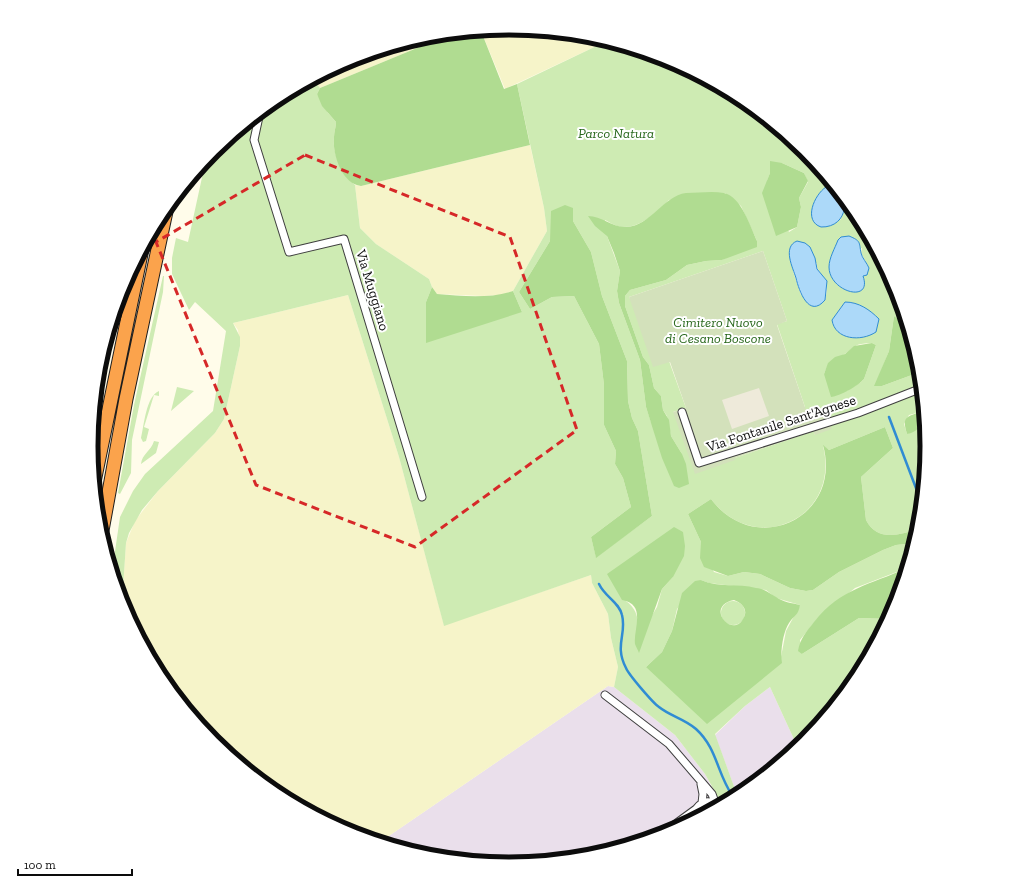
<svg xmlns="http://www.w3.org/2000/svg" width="1018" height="893" font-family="'Zilla Slab',serif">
	<rect width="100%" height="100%" fill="#fffcea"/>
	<path fill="#eadfeb" d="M 608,686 L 614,687 L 675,735 L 705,774 L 717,796 L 736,792 L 715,735 L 745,706 L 770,687 L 798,748 L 741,795 L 669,833 L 590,857 L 509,865 L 427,857 L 380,842 Z"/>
	<path fill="#f6f4c9" d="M 509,28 L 591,36 L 605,42 L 505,89 L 481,31 Z
		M 451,34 L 320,88 L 316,83 L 316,78 L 349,60 L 428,36 Z
		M 530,145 L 544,208 L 547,231 L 513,291 L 501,295 L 483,296 L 437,294 L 432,287 L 429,279 L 376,244 L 360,228 L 355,185 L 361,186 Z
		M 348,295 L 399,457 L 444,625 L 591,575 L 592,583 L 608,614 L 611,638 L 618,667 L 614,687 L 608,686 L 380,842 L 349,833 L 276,794 L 213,742 L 161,679 L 122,604 L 126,543 L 135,521 L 158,491 L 215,433 L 224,419 L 240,346 L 238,330 L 233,323 Z"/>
	<path fill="#ceebb3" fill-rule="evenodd" d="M 607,41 L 669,60 L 742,99 L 805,151 L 857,214 L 896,287 L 908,326 L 894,316 L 889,351 L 875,386 L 882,386 L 920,372 L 927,447 L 919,529 C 900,534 878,543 866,520 L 861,477 L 893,448 L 885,427 L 829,450 L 823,446 C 841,518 756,558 711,499 L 688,514 L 701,542 L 701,551 L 714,572 L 728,576 L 744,572 L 760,574 L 790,588 L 806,591 L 813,590 L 839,572 L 883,550 L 896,545 L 915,543 L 907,568 L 855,588 L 817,619 L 800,640 L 802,654 L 859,618 L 889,619 L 857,679 L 805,743 L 798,748 L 770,687 L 745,706 L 715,734 L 736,792 L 723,800 L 719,799 L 705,774 L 675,735 L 614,687 L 618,667 L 611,638 L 608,614 L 592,583 L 591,575 L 444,626 L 399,457 L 348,295 L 233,323 L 240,337 L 240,346 L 224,419 L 215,433 L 158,491 L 142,510 L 129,533 L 126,543 L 122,604 L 112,572 L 120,517 L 133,491 L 145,474 L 213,411 L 226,331 L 195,302 L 189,310 L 172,274 L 172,258 L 176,238 L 188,242 L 206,159 L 213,150 L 277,98 L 316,78 L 316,83 L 320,88 L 317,94 L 328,113 L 336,122 C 336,127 334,132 334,137 C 332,154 342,174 355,185 L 360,228 L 376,244 L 429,279 L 432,287 L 426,302 L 522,312 L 513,291 L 547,231 L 544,208 L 517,84 ZM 782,163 L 804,173 L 808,182 L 799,198 L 801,207 L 797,227 L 789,232 L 767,181 L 770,173 ZM 832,188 C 845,195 846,207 840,220 L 811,212 L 823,189 ZM 725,193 L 741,206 L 757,241 L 722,260 L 706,261 L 687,265 L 666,280 L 630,290 L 625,296 L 625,306 L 643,357 L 649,365 L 654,388 L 661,396 L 663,410 L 667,416 L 671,436 L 682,454 L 651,422 L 646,407 L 640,360 L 619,303 L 617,291 L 620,271 L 607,236 L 605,220 C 611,223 618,228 625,227 C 641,227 659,211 669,200 ZM 573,221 L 591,252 L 602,296 L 627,361 L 628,401 L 632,418 L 638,431 L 652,516 L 596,557 L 591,537 L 631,507 L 623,478 L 615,464 L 616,451 L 604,425 L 604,385 L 599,344 L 574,296 L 552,297 L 530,309 L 519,292 L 550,241 ZM 862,248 L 861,253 L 869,268 L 863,276 L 830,261 L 833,255 ZM 763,251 L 787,321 L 777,324 L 805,407 L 773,424 L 824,407 L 815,435 L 814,431 L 735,458 L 735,460 L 673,412 L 686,408 L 669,361 L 629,297 ZM 817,263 C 816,276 832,274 825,300 L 801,295 L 793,271 ZM 845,302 L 851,302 L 875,315 L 832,320 ZM 872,343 L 876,345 L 864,379 C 859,385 853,386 847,391 L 824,374 C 831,357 834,362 846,353 C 858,344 856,344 872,343 ZM 920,412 L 920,427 L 907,434 L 904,424 L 909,415 ZM 673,577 L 662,589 L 657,607 L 635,644 C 638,627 642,613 626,601 ZM 701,580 L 709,583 L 766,590 L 776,598 L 800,605 L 786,631 L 781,657 L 646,667 L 662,652 L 672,631 L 677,609 Z
		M 163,276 L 164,276 L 163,292 L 132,440 L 131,473 L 120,494 L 118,493 L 134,405 Z
		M 117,307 L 119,308 L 91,437 L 94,409 L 101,380 L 101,356 Z
		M 177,387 L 194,391 L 171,411 Z
		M 159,391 L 159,396 L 154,395 L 144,427 L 149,429 L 146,441 L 143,442 L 141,438 C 144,426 146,396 159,391 Z
		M 154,441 L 159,442 L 156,453 L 141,464 C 142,454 151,451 154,441 Z
		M721 613a12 12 0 1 1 24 0a12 12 0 1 1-24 0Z"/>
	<path fill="#b0dc91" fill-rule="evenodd" d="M 481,31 L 504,89 L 517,84 L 530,145 L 361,186 C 342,184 332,154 334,137 C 334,132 336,127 336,122 L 322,106 L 317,94 L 320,88 L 451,34 Z
		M 770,161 L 782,163 L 804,173 L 808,181 L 799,198 L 801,207 L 797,227 L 776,236 L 762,193 L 770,173 Z
		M 686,193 C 698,193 712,191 724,193 C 741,196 751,228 757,241 L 757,247 L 722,260 L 706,261 L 687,265 L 666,280 L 630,290 L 625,296 L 625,306 L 643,357 L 649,365 L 654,388 L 661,396 L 663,410 L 669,420 L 671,436 L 682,454 L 686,464 L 689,484 L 679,488 L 674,486 L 662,458 L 646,407 L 640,360 L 619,303 L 617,291 L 620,271 L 614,253 L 607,236 L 595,226 L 588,216 C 602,216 613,228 626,227 C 651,226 663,196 686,193 Z
		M 565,205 L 573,208 L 573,221 L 591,252 L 602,296 L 627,361 L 628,401 L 632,418 L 638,431 L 652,516 L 596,558 L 591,537 L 631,507 L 623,478 L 615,464 L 616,451 L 604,425 L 604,385 L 599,344 L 574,296 L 552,297 L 530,309 L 519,292 L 550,241 L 551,211 Z
		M 432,287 L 437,294 C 462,296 489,299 513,291 L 522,312 L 426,343 L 426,302 Z
		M 894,316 L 908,326 L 920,372 L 882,386 L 874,386 L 889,351 Z
		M 872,343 L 876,345 L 864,379 C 858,386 840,396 831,397 L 824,374 L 828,363 L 835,357 L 845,354 L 854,346 Z
		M 920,412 L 923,419 C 919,428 917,432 907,434 C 902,418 905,417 920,412 Z
		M 885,427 L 893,448 L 861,477 L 866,520 C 878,543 900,534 919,529 L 915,543 L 896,545 L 883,550 L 839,572 L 813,590 L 806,591 L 790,588 L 760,574 L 744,572 L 728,576 L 704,567 L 700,558 L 701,542 L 688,514 L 711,499 C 756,559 843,517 823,445 L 829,450 Z
		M 674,527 L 683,532 L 685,546 L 684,556 L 673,577 L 662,589 L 639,653 C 638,650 636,647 635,644 C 633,630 647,604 622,600 L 607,574 Z
		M 907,568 L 896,607 L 889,619 L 859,618 L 802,654 L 798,651 C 800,639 806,632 814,622 C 841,588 870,585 907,568 Z
		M 701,580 C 719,588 738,583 756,588 C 765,589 769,593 776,597 C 783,602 791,603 800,605 C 798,616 795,614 789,623 C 783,632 780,652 782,663 L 707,724 L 646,667 L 662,652 L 672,631 L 682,593 L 695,581 ZM 734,600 C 742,603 749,610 743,619 C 732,639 704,606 734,600 Z"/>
	<path fill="#d3e1bb" d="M 763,251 L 787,321 L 777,325 L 807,413 L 824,407 L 832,429 L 815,435 L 813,431 L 735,458 L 735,460 L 695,474 L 673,412 L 686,408 L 670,362 L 653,367 L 629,297 Z"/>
	<path fill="#eeeada" d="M 759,388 L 769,416 L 732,429 L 722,400 Z"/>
	<path fill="#acd9f9" stroke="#308cd3" d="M 826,187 C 853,191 849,228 821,227 C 803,221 814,195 826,187 Z
		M 849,236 C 861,241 859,242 861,253 C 862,258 867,263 869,268 L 867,275 L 863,276 C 873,304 829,292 829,267 C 829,258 835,248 838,240 L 841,237 Z
		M 797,241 L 805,243 L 810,247 L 815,258 L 817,269 L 827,281 L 825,300 C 809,319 799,291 796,278 C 793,268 782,247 797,241 Z
		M 845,302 C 859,302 870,310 879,319 L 876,332 C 861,342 835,340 832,320 Z"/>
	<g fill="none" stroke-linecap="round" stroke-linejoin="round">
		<path stroke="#308cd3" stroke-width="2.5" d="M 889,417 L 922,504
			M 599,584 C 605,597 619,602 622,615 C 627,634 614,645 626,668 C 629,675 653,703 659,707 C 670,716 685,719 696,729 C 717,748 717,773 732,795"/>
		<defs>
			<path id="minor" d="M 260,112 L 254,140 L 289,252 L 344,239 L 422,497
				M 682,412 L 699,463 L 858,413 L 922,388
				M 605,695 L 669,744 L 712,794 L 716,805
				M 701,784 L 703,794 L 702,803
				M 696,819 L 696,809 C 702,801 709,800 717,805
				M 659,836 L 696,809"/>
			<path id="motorway" d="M 94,482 L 142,249
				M 101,536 L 126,399 L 167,207"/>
		</defs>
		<use href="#minor" stroke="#3f3f3f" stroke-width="9"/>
		<use href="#motorway" stroke="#1d1d1d" stroke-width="15"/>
		<use href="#minor" stroke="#fff" stroke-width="7"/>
		<use href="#motorway" stroke="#fba34c" stroke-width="13"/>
	</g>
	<path fill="none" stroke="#d62828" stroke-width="3" stroke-dasharray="8 5" stroke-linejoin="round" d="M 305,155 L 510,237 L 577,430 L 415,547 L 256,485 L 156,242 Z"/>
	<g text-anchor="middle" stroke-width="4" stroke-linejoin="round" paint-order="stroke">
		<g font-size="14" font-style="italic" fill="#26661a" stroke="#fff">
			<text x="616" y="138">Parco Natura</text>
			<text x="718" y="327">Cimitero Nuovo<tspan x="718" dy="16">di Cesano Boscone</tspan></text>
		</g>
		<g font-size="14" fill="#0c0c0c" stroke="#fff">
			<text transform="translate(373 290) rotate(73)" y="5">Via Muggiano</text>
			<text transform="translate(781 423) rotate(-18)" y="5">Via Fontanile Sant'Agnese</text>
		</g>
	</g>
	<path d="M0 0H1018V893H0ZM98 446a411 411 0 1 1 822 0a411 411 0 1 1-822 0Z" fill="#fff" fill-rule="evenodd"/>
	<path fill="none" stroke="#0c0c0c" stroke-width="5" d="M98 446a411 411 0 1 1 822 0a411 411 0 1 1-822 0Z"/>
	<path d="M18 869v6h114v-6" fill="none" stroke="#0c0c0c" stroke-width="2"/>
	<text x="24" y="869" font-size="12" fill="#0c0c0c" stroke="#ffffff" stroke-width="3" paint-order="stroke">100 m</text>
</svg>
